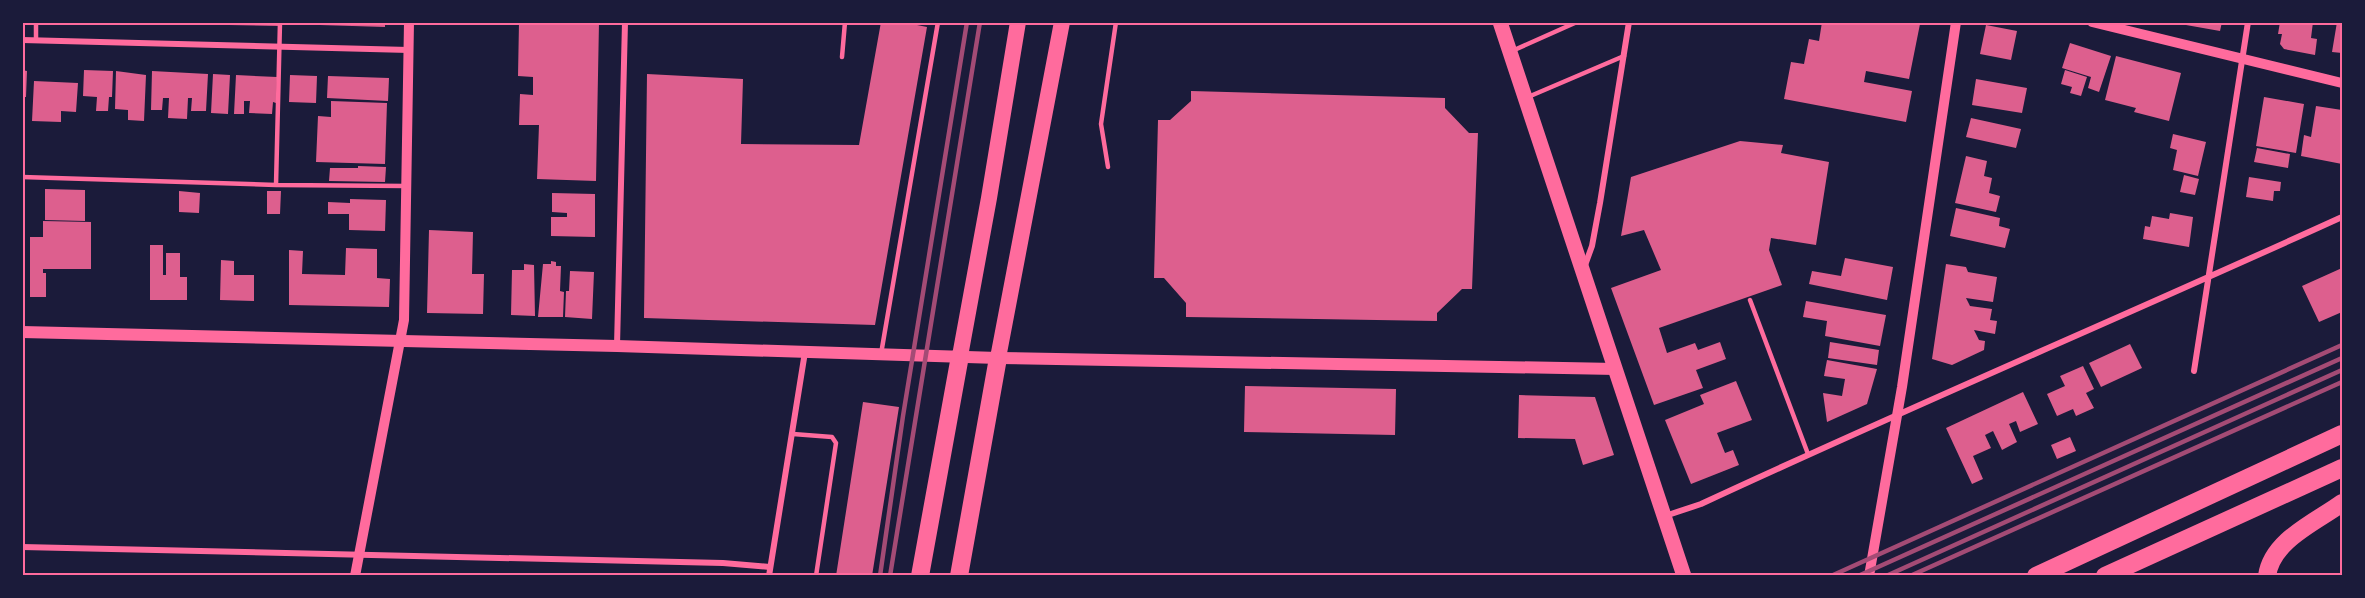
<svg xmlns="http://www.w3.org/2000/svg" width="2365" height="598" font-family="'Noto Serif',serif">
	<rect width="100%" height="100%" fill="#1b1b3a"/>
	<path fill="#dd5f8e" d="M 229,22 L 278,22 L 278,26 L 229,25 Z
		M 320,22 L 385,22 L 385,27 L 320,25 Z
		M 519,22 L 599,22 L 596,181 L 537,179 L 539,125 L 519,125 L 520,94 L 533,95 L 533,77 L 518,76 Z
		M 881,22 L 902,22 L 927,27 L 875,325 L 644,318 L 647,74 L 743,79 L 741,144 L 859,145 Z
		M 1822,22 L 1920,24 L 1909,79 L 1866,71 L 1864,82 L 1912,91 L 1906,122 L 1784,99 L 1791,62 L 1804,64 L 1809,39 L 1819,41 Z
		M 2187,22 L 2222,22 L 2220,31 L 2186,25 Z
		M 2280,22 L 2313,22 L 2311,38 L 2317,39 L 2315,55 L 2284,49 L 2280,44 L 2282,34 L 2278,34 Z
		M 2337,22 L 2342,22 L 2342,53 L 2332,52 Z
		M 1986,25 L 2017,31 L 2011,60 L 1980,54 Z
		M 2070,43 L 2111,56 L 2099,92 L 2088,88 L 2091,77 L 2062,68 Z
		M 2116,56 L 2181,73 L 2169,121 L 2134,112 L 2136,108 L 2105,100 Z
		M 22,70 L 27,71 L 26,97 L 22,97 Z
		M 84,70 L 113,71 L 112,97 L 109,97 L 108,111 L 96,111 L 97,97 L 83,96 Z
		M 2065,70 L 2087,77 L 2081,96 L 2070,93 L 2072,87 L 2061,84 Z
		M 116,71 L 146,75 L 144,121 L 128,120 L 128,110 L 115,109 Z
		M 152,71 L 208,74 L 206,111 L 191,111 L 192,98 L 188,98 L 187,119 L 168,118 L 169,98 L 163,98 L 162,110 L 151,110 Z
		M 213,74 L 230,75 L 228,114 L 211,113 Z
		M 236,75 L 277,77 L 276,103 L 273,102 L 272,114 L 249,113 L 250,101 L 244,101 L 244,114 L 234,114 Z
		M 290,75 L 317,76 L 316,103 L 289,102 Z
		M 328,76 L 389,78 L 388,101 L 327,98 Z
		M 1976,79 L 2027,88 L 2022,113 L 1972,105 Z
		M 34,81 L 78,83 L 76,112 L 61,111 L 61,122 L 32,121 Z
		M 1191,91 L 1445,98 L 1445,108 L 1469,133 L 1478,133 L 1472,289 L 1462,289 L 1437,313 L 1437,321 L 1186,317 L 1186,303 L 1164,278 L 1154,278 L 1158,120 L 1170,120 L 1191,101 Z
		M 2264,97 L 2304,104 L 2296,153 L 2256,146 Z
		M 331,101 L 387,103 L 385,164 L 316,162 L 318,116 L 331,117 Z
		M 2316,106 L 2342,110 L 2342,164 L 2301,156 L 2304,135 L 2311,137 Z
		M 1971,118 L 2021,129 L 2016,148 L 1966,137 Z
		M 2173,134 L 2206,142 L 2198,176 L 2173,170 L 2177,150 L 2170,148 Z
		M 1740,141 L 1783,145 L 1781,153 L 1829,162 L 1816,245 L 1771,238 L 1769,250 L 1782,285 L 1659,328 L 1667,353 L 1695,343 L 1698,350 L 1720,342 L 1726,359 L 1696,370 L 1703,388 L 1654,405 L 1611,288 L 1661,270 L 1644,230 L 1621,236 L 1631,177 Z
		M 2257,148 L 2290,154 L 2288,168 L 2254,162 Z
		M 1966,156 L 1987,161 L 1984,176 L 1992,178 L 1989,193 L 2000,196 L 1996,212 L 1955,203 Z
		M 358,166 L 386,167 L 385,182 L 329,181 L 330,168 L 358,168 Z
		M 2184,175 L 2199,179 L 2195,195 L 2180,192 Z
		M 2249,177 L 2281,182 L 2280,191 L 2274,191 L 2273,201 L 2246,197 Z
		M 45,189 L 85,190 L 85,221 L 45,220 Z
		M 179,191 L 200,193 L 199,213 L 179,212 Z
		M 267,191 L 281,191 L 280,214 L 267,214 Z
		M 552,193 L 595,194 L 595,237 L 551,236 L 551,217 L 567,217 L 567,213 L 552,212 Z
		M 350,199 L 386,200 L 385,231 L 349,230 L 349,214 L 328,214 L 328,202 L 350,203 Z
		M 1956,208 L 2000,218 L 1999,226 L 2010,229 L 2005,248 L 1950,236 Z
		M 2170,213 L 2193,217 L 2189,247 L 2143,239 L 2145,226 L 2150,227 L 2152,216 L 2169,219 Z
		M 43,221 L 91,222 L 91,269 L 43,269 L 43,273 L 46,273 L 46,297 L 30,297 L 30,237 L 43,237 Z
		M 429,230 L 473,232 L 472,274 L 484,274 L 483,314 L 427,313 Z
		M 150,245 L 163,245 L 163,275 L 166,275 L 166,253 L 180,253 L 180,277 L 187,277 L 187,300 L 150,300 Z
		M 346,248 L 377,249 L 377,278 L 390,279 L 389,307 L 289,305 L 289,250 L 303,251 L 302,274 L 345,275 Z
		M 1845,258 L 1893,267 L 1887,300 L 1809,284 L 1812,271 L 1841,276 Z
		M 221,260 L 234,261 L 234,275 L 254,275 L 254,301 L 220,300 Z
		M 551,261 L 556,262 L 556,266 L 561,266 L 560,291 L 564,292 L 563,317 L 538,317 L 543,264 L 551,264 Z
		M 524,264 L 534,265 L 535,316 L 511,315 L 512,270 L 524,270 Z
		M 1946,264 L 1966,267 L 1968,272 L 1997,277 L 1993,302 L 1966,298 L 1970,306 L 1992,309 L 1990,320 L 1997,321 L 1995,334 L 1974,330 L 1979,340 L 1985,341 L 1984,350 L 1952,365 L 1932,359 Z
		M 2342,268 L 2342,312 L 2319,322 L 2302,286 Z
		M 570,271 L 594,272 L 592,319 L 565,317 L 566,291 L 569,291 Z
		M 1806,301 L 1886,315 L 1880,346 L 1825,336 L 1827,321 L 1803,317 Z
		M 1830,342 L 1879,350 L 1877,365 L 1828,358 Z
		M 2130,344 L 2142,368 L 2101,387 L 2089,363 Z
		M 1827,360 L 1877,369 L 1867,404 L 1827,422 L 1823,393 L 1842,396 L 1845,379 L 1824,376 Z
		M 2083,366 L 2094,389 L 2086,393 L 2094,408 L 2076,416 L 2073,409 L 2057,416 L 2047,394 L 2065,386 L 2060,376 Z
		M 1736,381 L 1752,420 L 1717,433 L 1725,453 L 1733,450 L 1739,465 L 1691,484 L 1665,420 L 1704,404 L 1700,395 Z
		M 1245,386 L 1396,389 L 1395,435 L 1244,432 Z
		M 2023,392 L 2038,424 L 2020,432 L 2016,421 L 2009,424 L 2017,442 L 2002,450 L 1993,431 L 1985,435 L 1991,448 L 1973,456 L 1983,479 L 1972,484 L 1946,428 Z
		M 1519,395 L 1595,397 L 1614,455 L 1583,465 L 1575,439 L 1518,438 Z
		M 863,402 L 899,407 L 872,576 L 836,576 Z
		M 2070,437 L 2076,451 L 2057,459 L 2051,445 Z"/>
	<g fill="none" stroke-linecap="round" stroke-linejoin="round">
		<path stroke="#ff6b9d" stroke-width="4.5" d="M 36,40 L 36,22
			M 1512,51 L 1577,22
			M 842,57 L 845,22
			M 1528,97 L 1624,56
			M 1108,167 L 1101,124 L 1116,22
			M 22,177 L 276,185 L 406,186
			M 276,185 L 280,22
			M 1750,300 L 1808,454
			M 881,354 L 938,22
			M 793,434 L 832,437 L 836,443 L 816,576"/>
		<path stroke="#ff6b9d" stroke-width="6" d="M 22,40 L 409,50
			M 1584,268 L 1592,246 L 1600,203 L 1629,22
			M 617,346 L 625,22
			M 2194,371 L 2248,22
			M 1665,516 L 1701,504 C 1914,405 2129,314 2342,217
			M 22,547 L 723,563 L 770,567
			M 769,576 L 805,352"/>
		<path stroke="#ff6b9d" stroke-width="10" d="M 2092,22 L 2342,83
			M 355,576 L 404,320 L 409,22
			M 1869,576 L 1902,387 L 1956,22"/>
		<path stroke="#ff6b9d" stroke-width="12" d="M 22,332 L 617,346 L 998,358 L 1616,369"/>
		<path stroke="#ff6b9d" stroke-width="15" d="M 1500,22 L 1684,576"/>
		<path stroke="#ff6b9d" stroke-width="16" d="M 960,356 L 989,198 L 1018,22
			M 998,358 L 1062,22"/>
		<path stroke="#ff6b9d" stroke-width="18" d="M 920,576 L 960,356
			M 959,576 L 998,358
			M 2036,576 L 2342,434
			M 2105,576 L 2342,468
			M 2267,576 C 2272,540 2316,522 2342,503"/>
		<path stroke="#a44b75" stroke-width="4.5" d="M 880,576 L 903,416 L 967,22
			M 890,576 L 980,22
			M 1831,576 L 2342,345
			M 1858,576 L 2342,358
			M 1886,576 L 2342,370
			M 1910,576 L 2342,382"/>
	</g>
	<rect width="2365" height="598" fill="none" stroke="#1b1b3a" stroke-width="48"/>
	<rect x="24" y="24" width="2317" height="550" fill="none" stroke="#ff6b9d" stroke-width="2"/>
</svg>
